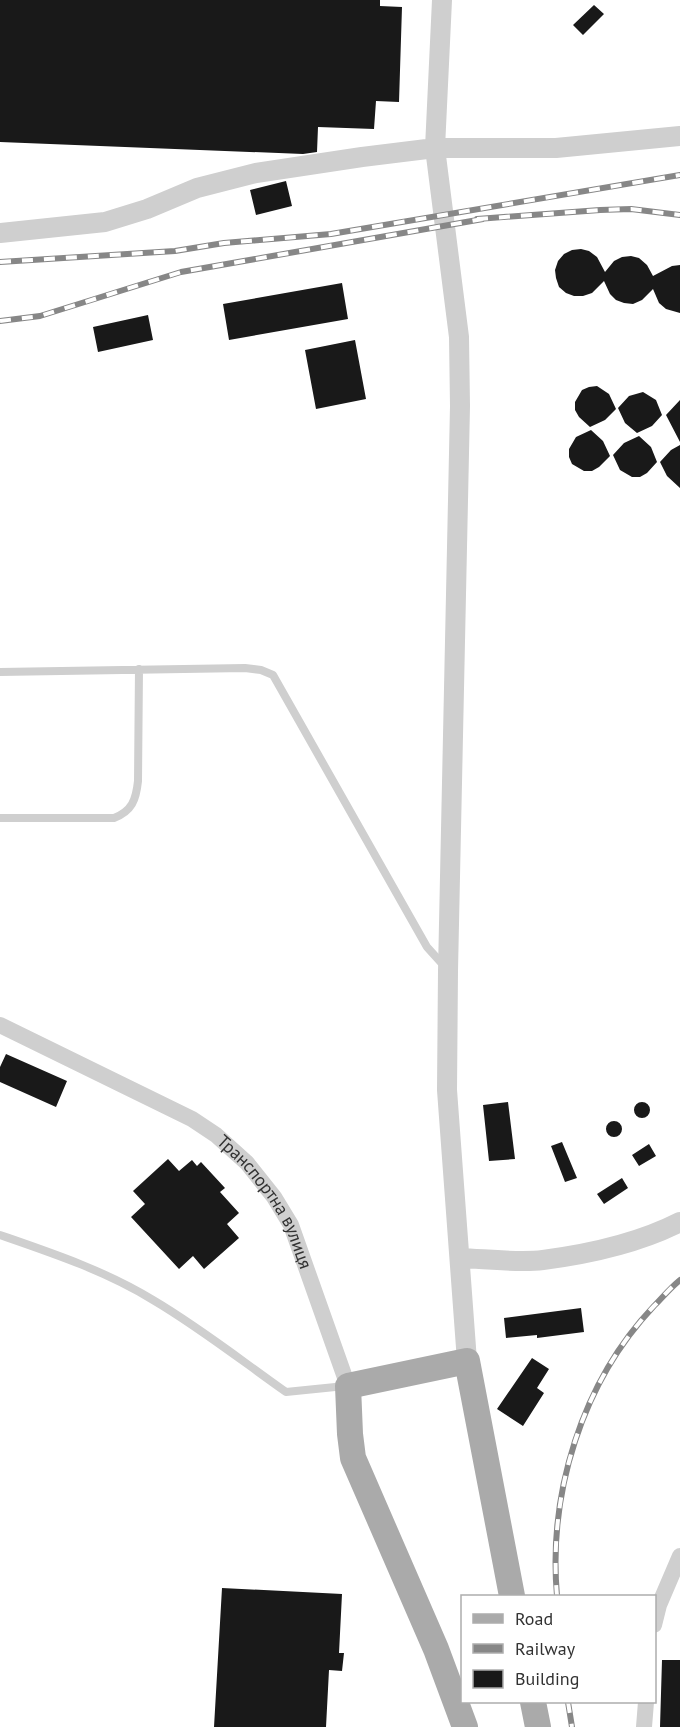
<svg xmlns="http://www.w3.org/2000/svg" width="680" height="1727" font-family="'PT Sans',sans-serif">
	<rect width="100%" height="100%" fill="#fff"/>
	<path fill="#191919" d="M 0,0 L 380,0 L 380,6 L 402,7 L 399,102 L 376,101 L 374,129 L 318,127 L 317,152 L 303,154 L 0,142 Z
		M 594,5 L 604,14 L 583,35 L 573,25 Z
		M 286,181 L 292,206 L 256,215 L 250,190 Z
		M 581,249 L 589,251 L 597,257 L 605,272 L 614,261 L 622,257 L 631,256 L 639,258 L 647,265 L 653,276 L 672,266 L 680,265 L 680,313 L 666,309 L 659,303 L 653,289 L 642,300 L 633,304 L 624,303 L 616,300 L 610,294 L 604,281 L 592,293 L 583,296 L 574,296 L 566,293 L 559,287 L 556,278 L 555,270 L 558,261 L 564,254 L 572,250 Z
		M 342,283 L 348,319 L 229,340 L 223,304 Z
		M 148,315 L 153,340 L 98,352 L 93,327 Z
		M 355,340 L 366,399 L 316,409 L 305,350 Z
		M 597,386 L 609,394 L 616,409 L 605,420 L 590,427 L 579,417 L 575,410 L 575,402 L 582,390 L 589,387 Z
		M 643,392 L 656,400 L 662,415 L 652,426 L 637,433 L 625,423 L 618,408 L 629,396 Z
		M 680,400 L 680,442 L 666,415 Z
		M 591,430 L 603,441 L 610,456 L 599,467 L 592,471 L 584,471 L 572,464 L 569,457 L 569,449 L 576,437 Z
		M 639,436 L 651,447 L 657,462 L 647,473 L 640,477 L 632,477 L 620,470 L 613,455 L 624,443 Z
		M 680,445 L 680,488 L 667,476 L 660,462 L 671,450 Z
		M 6,1054 L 67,1081 L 56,1107 L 0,1082 L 0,1067 Z
		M634 1110a8 8 0 1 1 16 0a8 8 0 1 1-16 0Z
		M 508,1102 L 515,1159 L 489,1161 L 483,1105 Z
		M606 1129a8 8 0 1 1 16 0a8 8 0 1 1-16 0Z
		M 562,1142 L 577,1178 L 565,1182 L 551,1146 Z
		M 649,1144 L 656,1156 L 639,1166 L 632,1155 Z
		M 168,1159 L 179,1171 L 192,1160 L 197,1166 L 201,1162 L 225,1188 L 220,1192 L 239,1213 L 227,1224 L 239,1238 L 204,1269 L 193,1256 L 179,1269 L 131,1217 L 145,1204 L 133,1191 Z
		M 622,1178 L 628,1188 L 604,1204 L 597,1194 Z
		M 581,1308 L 584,1332 L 537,1338 L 537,1335 L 506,1338 L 504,1318 Z
		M 532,1358 L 549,1369 L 537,1388 L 544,1393 L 523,1426 L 497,1409 Z
		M 222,1588 L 342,1594 L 339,1653 L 344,1653 L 342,1671 L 329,1670 L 326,1727 L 214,1727 Z
		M 662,1660 L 680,1660 L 680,1727 L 660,1727 Z"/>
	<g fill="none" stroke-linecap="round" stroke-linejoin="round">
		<path stroke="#cfcfcf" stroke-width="8" d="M 0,672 L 245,668 L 261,670 L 273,675 L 427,947 L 446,968
			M 0,818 L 114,818 C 132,811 136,800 138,781 L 139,669
			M 0,1235 C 52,1253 106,1271 153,1300 C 199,1327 242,1361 286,1392 L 345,1386"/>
		<g stroke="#cfcfcf" stroke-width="16">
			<path id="s1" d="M 0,1025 L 192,1119 L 216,1135 L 247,1163 L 274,1197 L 291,1225 L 348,1386"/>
			<path d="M 654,1625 L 659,1605 L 680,1556"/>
			<path d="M 644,1727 L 646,1702"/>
		</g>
		<path stroke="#cfcfcf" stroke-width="20" d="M 442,0 L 435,148 L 459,337 L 460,406 L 448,971 L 447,1090 L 467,1361
			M 0,233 L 105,222 L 147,209 L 197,188 L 256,173 L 362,157 L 435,148 L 556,148 L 680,136
			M 460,1258 C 486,1259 518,1263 543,1260 C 589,1254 639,1243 680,1222"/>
		<path stroke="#aaa" stroke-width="26" d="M 533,1702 L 538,1727
			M 465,1727 L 436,1649 L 353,1458 L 350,1434 L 348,1386 L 467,1361 L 512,1596"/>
		<defs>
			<path id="rail" d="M 477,219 L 600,210 L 631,209 L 680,215
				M 0,262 L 175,251 L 224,243 L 331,234 L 680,175
				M 0,321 L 40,316 L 181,272 L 483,219
				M 557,1596 C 548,1493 582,1382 654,1306 C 662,1298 670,1288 680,1280
				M 568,1702 L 572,1727"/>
		</defs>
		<use href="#rail" stroke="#878787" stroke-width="6"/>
		<use href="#rail" stroke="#fff" stroke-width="4" stroke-dasharray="11" stroke-linecap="butt"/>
	</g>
	<g text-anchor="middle" stroke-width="6" stroke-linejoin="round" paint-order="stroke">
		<g font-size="18" fill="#323232" stroke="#fff">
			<text dy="6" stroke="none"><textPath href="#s1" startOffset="327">Транспортна вулиця</textPath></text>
		</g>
	</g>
	<rect x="461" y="1595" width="195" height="108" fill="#ffffff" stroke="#adadad" stroke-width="1.5"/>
	<rect x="473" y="1614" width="30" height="9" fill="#aaaaaa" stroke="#adadad" stroke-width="1.5"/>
	<text x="515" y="1625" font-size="18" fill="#323232">Road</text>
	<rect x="473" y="1644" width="30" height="9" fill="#878787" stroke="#adadad" stroke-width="1.5"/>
	<text x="515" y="1655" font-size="18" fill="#323232">Railway</text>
	<rect x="473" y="1670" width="30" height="18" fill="#191919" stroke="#adadad" stroke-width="1.5"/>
	<text x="515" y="1685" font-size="18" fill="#323232">Building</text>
</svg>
